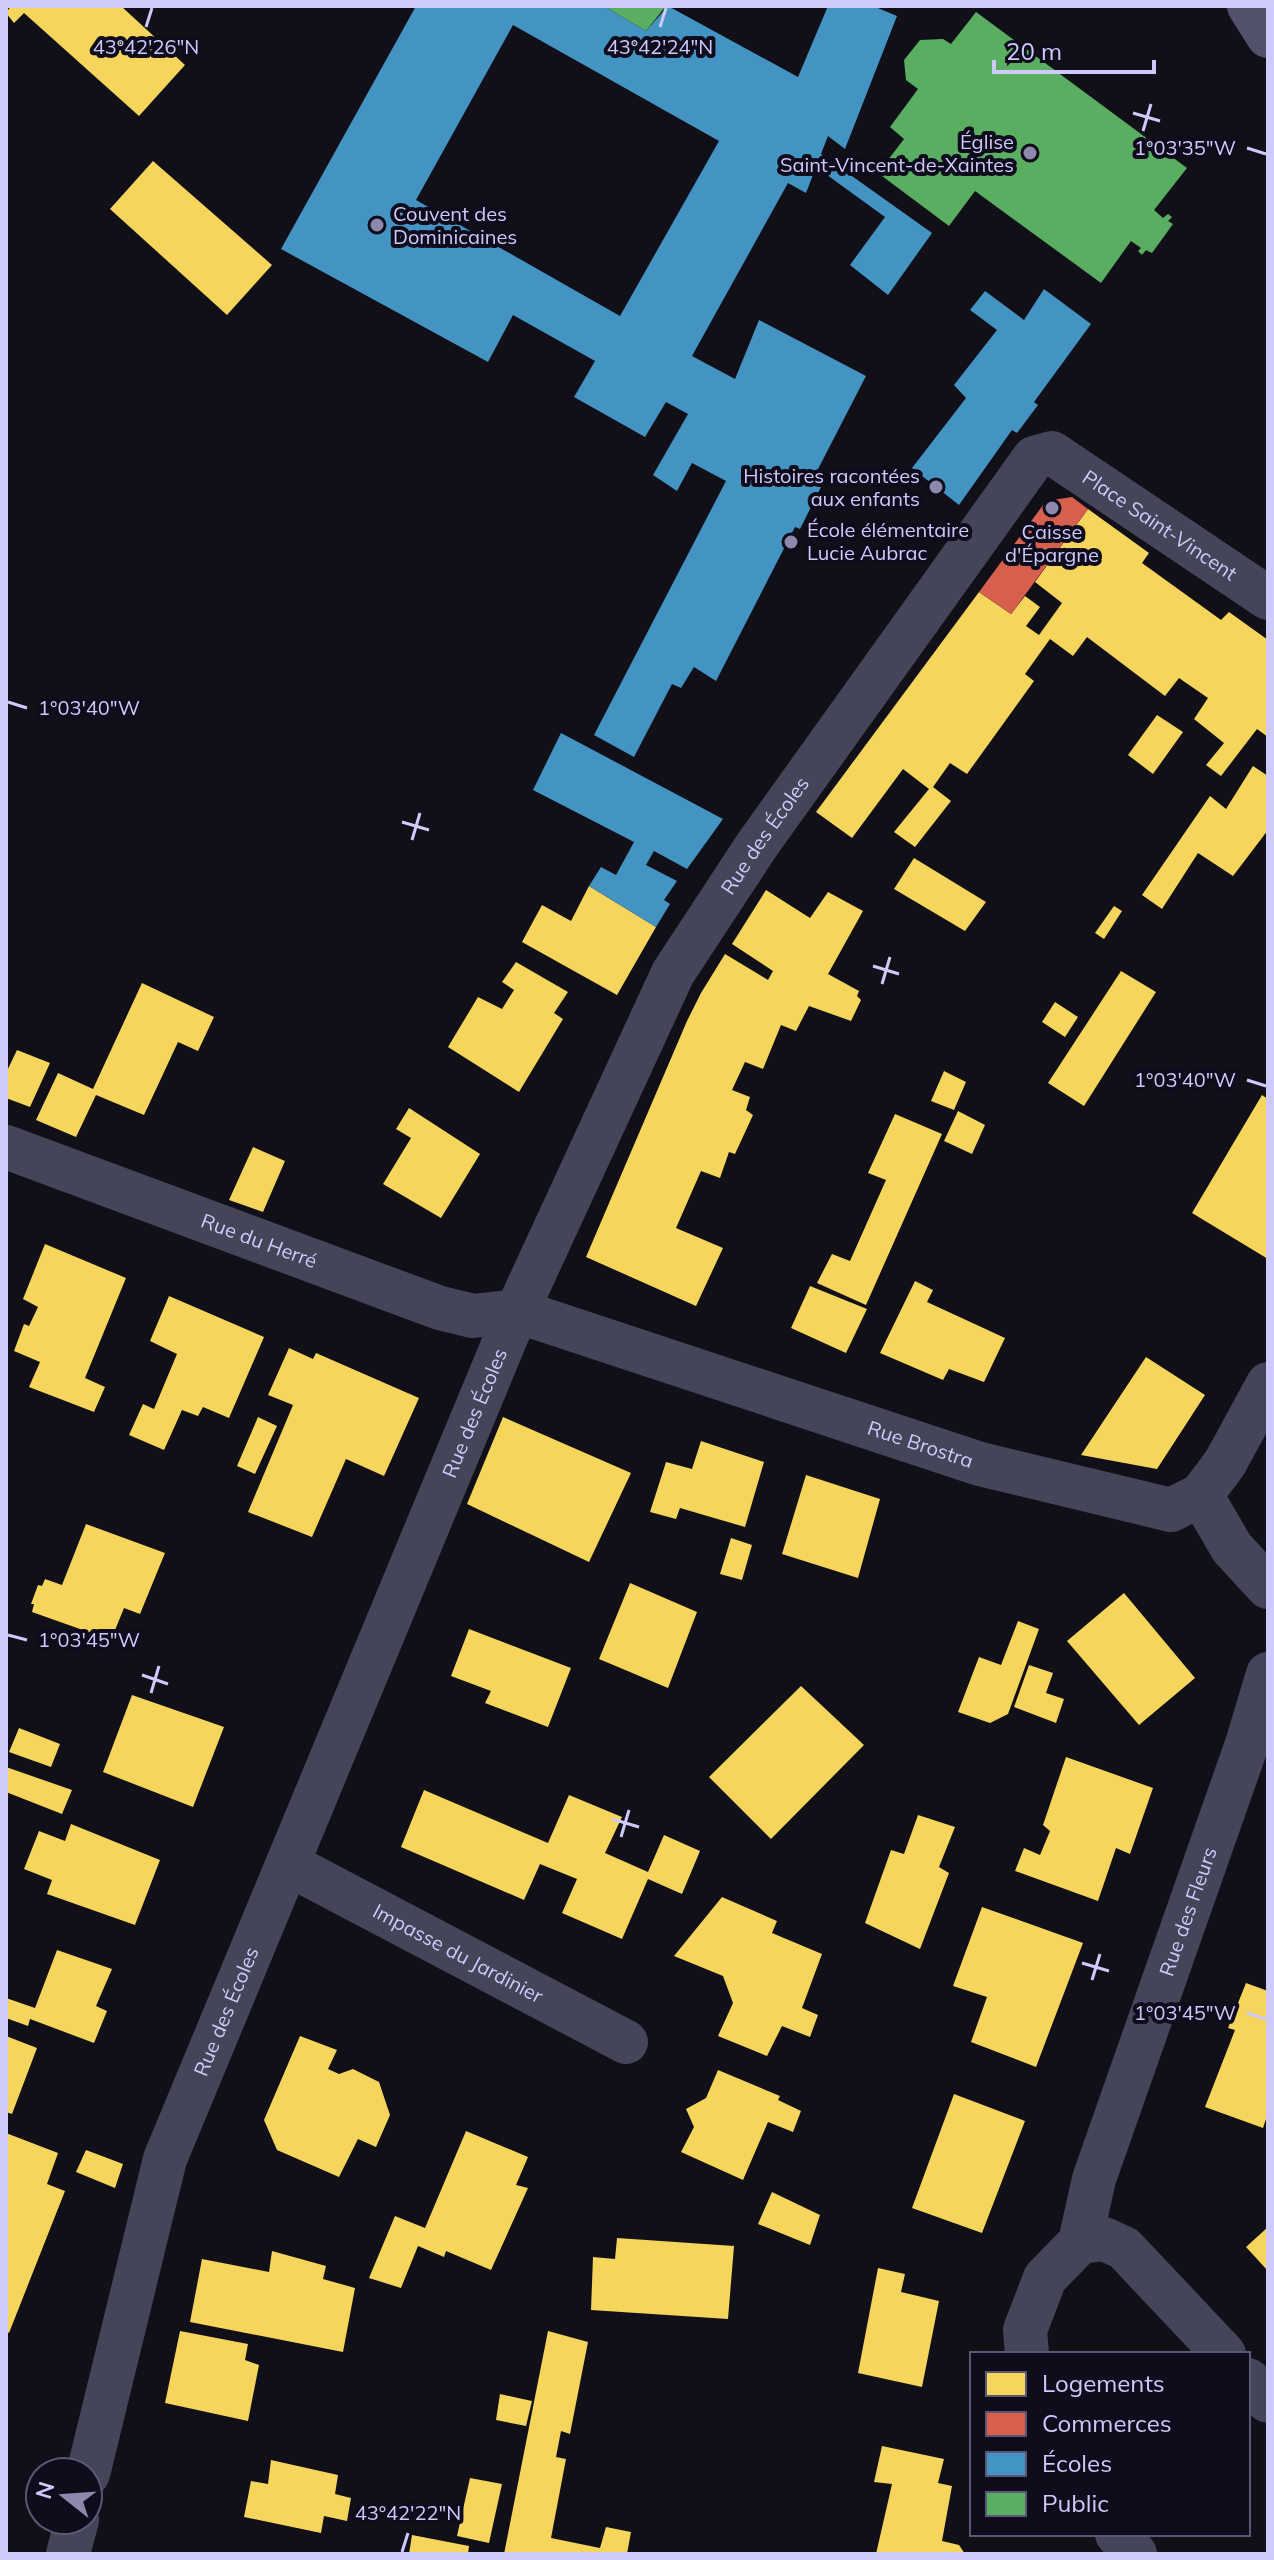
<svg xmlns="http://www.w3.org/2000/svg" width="1274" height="2560" font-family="Mulish,sans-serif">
	<rect width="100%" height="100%" fill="#111018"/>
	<path fill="#f6d55c" d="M 11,6 L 121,6 L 185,65 L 139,116 L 24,13 L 14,23 L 6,13 Z
		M 153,161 L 272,265 L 227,315 L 110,209 Z
		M 1088,509 L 1149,553 L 1142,563 L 1221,620 L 1229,612 L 1268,640 L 1268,737 L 1257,729 L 1221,776 L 1206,765 L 1224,743 L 1194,719 L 1208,698 L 1179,678 L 1165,696 L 1087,637 L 1073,656 L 1050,639 L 1025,674 L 1034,681 L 967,774 L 950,763 L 933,787 L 951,801 L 915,847 L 894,832 L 929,789 L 903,769 L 852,838 L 816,812 L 979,592 L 1011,614 L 1025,596 L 1040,607 L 1026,626 L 1039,635 L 1062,603 L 1035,582 Z
		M 1157,715 L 1183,732 L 1153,774 L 1128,755 Z
		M 1253,766 L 1268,776 L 1268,830 L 1233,876 L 1198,853 L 1162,909 L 1142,895 L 1210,796 L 1226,809 Z
		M 914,858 L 986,902 L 965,931 L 894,889 Z
		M 589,886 L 656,927 L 617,995 L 522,942 L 542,905 L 571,921 Z
		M 766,890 L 810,918 L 828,892 L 863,911 L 828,974 L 859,991 L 857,996 L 861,1000 L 851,1021 L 809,1006 L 796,1031 L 781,1025 L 763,1069 L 745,1062 L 732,1090 L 750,1097 L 746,1110 L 753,1115 L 735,1154 L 729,1152 L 720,1178 L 701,1171 L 676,1228 L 723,1248 L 696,1306 L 586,1257 L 687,1021 L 701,993 L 725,954 L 768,980 L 773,971 L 732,944 Z
		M 1114,906 L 1122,911 L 1104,939 L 1095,933 Z
		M 516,962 L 568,992 L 554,1013 L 563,1019 L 519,1092 L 448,1047 L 478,997 L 502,1009 L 514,990 L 502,982 Z
		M 1121,971 L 1156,992 L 1084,1106 L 1048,1083 Z
		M 142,983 L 214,1017 L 198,1051 L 178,1042 L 144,1115 L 96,1095 L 76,1137 L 36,1120 L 58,1073 L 93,1089 Z
		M 1055,1002 L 1078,1017 L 1065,1037 L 1042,1022 Z
		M 17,1050 L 50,1063 L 30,1107 L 6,1098 L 6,1073 Z
		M 944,1071 L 966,1082 L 954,1110 L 931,1101 Z
		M 1262,1095 L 1268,1099 L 1268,1259 L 1192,1213 Z
		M 409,1108 L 480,1154 L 441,1218 L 383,1184 L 411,1138 L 396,1129 Z
		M 958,1111 L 985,1125 L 972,1154 L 944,1141 Z
		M 895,1114 L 942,1134 L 866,1305 L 817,1283 L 832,1254 L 850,1261 L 886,1180 L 868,1173 Z
		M 253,1147 L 285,1161 L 263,1212 L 229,1200 Z
		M 45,1244 L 126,1278 L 85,1378 L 105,1387 L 94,1412 L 29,1387 L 40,1362 L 14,1351 L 24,1324 L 29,1326 L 38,1307 L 23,1299 Z
		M 915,1281 L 933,1290 L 927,1302 L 1005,1338 L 984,1382 L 949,1369 L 943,1380 L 880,1353 Z
		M 810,1286 L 867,1309 L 846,1353 L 791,1328 Z
		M 169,1296 L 264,1337 L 229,1418 L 203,1407 L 198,1416 L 182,1410 L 164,1450 L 129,1435 L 143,1404 L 154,1409 L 177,1354 L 150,1341 Z
		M 289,1348 L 313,1359 L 316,1353 L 419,1398 L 384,1476 L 346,1459 L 312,1537 L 248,1512 L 293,1405 L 268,1395 Z
		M 1146,1357 L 1205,1395 L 1157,1469 L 1081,1455 Z
		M 258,1417 L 277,1426 L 255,1474 L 237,1466 Z
		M 503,1417 L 631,1473 L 589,1562 L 467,1504 Z
		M 701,1441 L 764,1462 L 745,1527 L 680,1508 L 676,1519 L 650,1512 L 666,1462 L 692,1469 Z
		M 806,1475 L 880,1499 L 858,1578 L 782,1554 Z
		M 86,1524 L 165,1553 L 140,1614 L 124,1608 L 111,1640 L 32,1612 L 34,1604 L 31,1604 L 38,1585 L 42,1586 L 45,1579 L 62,1585 Z
		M 731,1538 L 752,1545 L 742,1580 L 720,1574 Z
		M 630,1583 L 697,1612 L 668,1688 L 599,1659 Z
		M 1124,1593 L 1195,1678 L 1139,1725 L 1067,1641 Z
		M 1018,1621 L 1039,1629 L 1008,1714 L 990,1723 L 958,1712 L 979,1657 L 1001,1665 Z
		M 469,1629 L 571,1668 L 548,1727 L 485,1703 L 491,1691 L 451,1676 Z
		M 1029,1665 L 1053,1673 L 1046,1693 L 1064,1699 L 1056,1723 L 1014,1707 Z
		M 801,1686 L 864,1745 L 771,1839 L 709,1777 Z
		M 132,1695 L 224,1727 L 193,1807 L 103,1772 Z
		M 19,1728 L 60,1744 L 51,1767 L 9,1752 Z
		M 1066,1757 L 1153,1788 L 1130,1854 L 1116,1848 L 1098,1901 L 1015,1871 L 1024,1848 L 1040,1855 L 1050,1831 L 1043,1825 Z
		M 6,1767 L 72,1790 L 62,1814 L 6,1792 Z
		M 424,1790 L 548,1843 L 569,1795 L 622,1817 L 605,1853 L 648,1872 L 664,1835 L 700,1851 L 682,1894 L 648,1879 L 622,1939 L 562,1913 L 577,1879 L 540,1864 L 524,1900 L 401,1847 Z
		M 918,1815 L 955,1827 L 939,1867 L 949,1873 L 920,1949 L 865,1923 L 891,1850 L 904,1854 Z
		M 71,1824 L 160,1860 L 135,1925 L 47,1894 L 52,1880 L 24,1869 L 39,1831 L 65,1841 Z
		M 722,1897 L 777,1921 L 772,1933 L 822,1954 L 802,2008 L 818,2015 L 810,2037 L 782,2026 L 767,2056 L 718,2036 L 733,2003 L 723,1976 L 674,1956 Z
		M 982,1907 L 1083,1943 L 1036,2067 L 971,2042 L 987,1997 L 953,1986 Z
		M 57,1950 L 112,1969 L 96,2006 L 107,2011 L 94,2043 L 30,2019 L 28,2026 L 6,2018 L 6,1998 L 35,2008 Z
		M 1246,1983 L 1268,1991 L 1268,2113 L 1263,2128 L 1205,2107 L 1235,2030 L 1228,2028 Z
		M 6,2036 L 37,2048 L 12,2114 L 6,2112 Z
		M 300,2036 L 337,2050 L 328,2069 L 339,2074 L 353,2069 L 379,2082 L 390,2115 L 376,2147 L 358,2139 L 339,2177 L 277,2150 L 264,2120 Z
		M 718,2070 L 780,2096 L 778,2100 L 801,2111 L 793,2132 L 768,2122 L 743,2180 L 681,2152 L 694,2127 L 686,2109 L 706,2098 Z
		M 954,2094 L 1025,2121 L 982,2233 L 912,2208 Z
		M 466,2131 L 528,2157 L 516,2185 L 528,2188 L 491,2270 L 446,2251 L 444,2257 L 418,2246 L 401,2288 L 369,2278 L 395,2216 L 425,2228 Z
		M 6,2133 L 58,2153 L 47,2184 L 65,2191 L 9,2333 L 6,2331 Z
		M 86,2150 L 123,2164 L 115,2188 L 76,2172 Z
		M 772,2192 L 820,2215 L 810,2245 L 758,2224 Z
		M 1268,2227 L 1268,2271 L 1246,2247 Z
		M 617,2238 L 734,2246 L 728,2319 L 591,2310 L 593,2257 L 615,2259 Z
		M 272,2251 L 326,2266 L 323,2279 L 355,2288 L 343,2352 L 190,2322 L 202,2259 L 269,2272 Z
		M 878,2268 L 905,2274 L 901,2292 L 939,2301 L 922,2387 L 858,2373 Z
		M 180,2331 L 248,2344 L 245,2360 L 259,2365 L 248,2421 L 165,2403 Z
		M 548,2331 L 588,2342 L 570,2434 L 561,2431 L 556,2457 L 566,2459 L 551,2538 L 600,2548 L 606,2527 L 631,2532 L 627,2554 L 504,2554 Z
		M 500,2394 L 532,2401 L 526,2426 L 496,2420 Z
		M 882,2446 L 944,2459 L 938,2483 L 952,2486 L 942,2541 L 959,2545 L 965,2554 L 876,2554 L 892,2484 L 874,2482 Z
		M 271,2460 L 338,2475 L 335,2494 L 351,2498 L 347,2521 L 324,2516 L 321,2533 L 244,2517 L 251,2481 L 268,2484 Z
		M 470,2478 L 502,2484 L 489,2543 L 457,2536 Z
		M 412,2535 L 469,2546 L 468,2554 L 409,2554 Z"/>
	<path fill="#d6604d" d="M 1072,497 L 1088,509 L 1011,614 L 979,592 L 1046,501 Z"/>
	<path fill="#4393c3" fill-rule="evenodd" d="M 416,6 L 604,6 L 646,31 L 668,6 L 798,77 L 828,6 L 873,6 L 897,16 L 845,149 L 828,136 L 821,154 L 932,233 L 888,295 L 850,265 L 885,217 L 816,167 L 806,193 L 788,183 L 692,356 L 735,379 L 759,320 L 866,376 L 816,473 L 825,479 L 800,529 L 795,527 L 716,681 L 694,667 L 681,688 L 672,684 L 634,757 L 594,735 L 726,481 L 692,463 L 677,491 L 653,475 L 688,414 L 666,402 L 645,437 L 574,397 L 595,361 L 513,315 L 488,362 L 281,249 ZM 513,25 L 719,141 L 620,316 L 416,200 Z
		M 1044,289 L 1091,324 L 1034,402 L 1038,405 L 1017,433 L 1012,430 L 959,505 L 912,468 L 966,398 L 954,385 L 997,330 L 970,310 L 985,291 L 1024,320 Z
		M 561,733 L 723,819 L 687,869 L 654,851 L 646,865 L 677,881 L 664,900 L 670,904 L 656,927 L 589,886 L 601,867 L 616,875 L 634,842 L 533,790 Z"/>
	<path fill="#5aae61" d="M 604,6 L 666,6 L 646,31 Z
		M 976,12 L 1187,168 L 1154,210 L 1163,218 L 1168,214 L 1172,217 L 1168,221 L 1173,224 L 1152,253 L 1146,250 L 1142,255 L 1138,251 L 1141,248 L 1131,241 L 1101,283 L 975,191 L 949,226 L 878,173 L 904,139 L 890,127 L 918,89 L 906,80 L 904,60 L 920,40 L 943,39 L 951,44 Z"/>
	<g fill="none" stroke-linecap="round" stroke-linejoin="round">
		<g stroke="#454559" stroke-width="44">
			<path id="s1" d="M 6,1147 L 440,1308 L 473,1316 L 517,1311 L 980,1464 L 1171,1510 L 1201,1495 L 1225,1463 L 1268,1384"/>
			<path d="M 1201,1495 L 1232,1548 L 1268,1587"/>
			<path id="s2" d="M 288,1864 L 626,2042"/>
			<path d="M 1080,2242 L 1104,2239 L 1124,2248 L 1224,2354"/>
			<path id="s3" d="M 1027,2354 L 1025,2330 L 1045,2278 L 1080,2242 L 1094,2179 L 1247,1744 L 1268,1674"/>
			<path d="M 1248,2380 L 1268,2401"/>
			<path id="s4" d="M 88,2474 L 165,2159 L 517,1311 L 673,973 L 757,845 L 1034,458 L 1052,453 L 1268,598"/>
			<path d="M 1117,2534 L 1135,2554"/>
			<path d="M 68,2554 L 77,2520"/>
		</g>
		<path stroke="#52516c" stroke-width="44" d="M 1249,6 L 1268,36"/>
	</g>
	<path fill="none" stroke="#cecafc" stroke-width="3" d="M 146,27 L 152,8M 660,27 L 666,8M 1133,113 L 1160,121M 1143,131 L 1151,104M 1247,148 L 1266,154M 8,702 L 27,708M 402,822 L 429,830M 412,840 L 420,813M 873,966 L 899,974M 882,984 L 890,957M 1247,1080 L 1266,1086M 8,1635 L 27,1640M 142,1675 L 168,1684M 151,1693 L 159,1666M 612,1819 L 639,1827M 621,1837 L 629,1810M 1082,1963 L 1109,1971M 1092,1980 L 1100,1954M 1247,2013 L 1266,2019M 402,2552 L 408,2533"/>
	<g fill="#8c89ac" stroke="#0f0c1c" stroke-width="3">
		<circle cx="1030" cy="153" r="8"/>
		<circle cx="377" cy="225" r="8"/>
		<circle cx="936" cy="487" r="8"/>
		<circle cx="1052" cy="508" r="8"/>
		<circle cx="791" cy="542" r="8"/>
	</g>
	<g text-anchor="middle" stroke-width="8" stroke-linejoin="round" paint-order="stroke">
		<g font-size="20" fill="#cecafc" stroke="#0f0c1c" text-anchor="end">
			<text x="1014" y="149">Église<tspan x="1014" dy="23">Saint-Vincent-de-Xaintes</tspan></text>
			<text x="393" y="221" text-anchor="start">Couvent des<tspan x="393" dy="23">Dominicaines</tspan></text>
			<text x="920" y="483">Histoires racontées<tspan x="920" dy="23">aux enfants</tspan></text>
			<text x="807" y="537" text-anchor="start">École élémentaire<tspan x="807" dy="23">Lucie Aubrac</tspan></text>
			<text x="1052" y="539" text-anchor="middle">Caisse<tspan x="1052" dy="23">d'Épargne</tspan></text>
		</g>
		<g font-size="20" fill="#cecafc" stroke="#0f0c1c">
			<text dy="7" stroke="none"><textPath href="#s4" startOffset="2392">Place Saint-Vincent</textPath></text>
			<text dy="7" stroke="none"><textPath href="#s4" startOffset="1780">Rue des Écoles</textPath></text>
			<text dy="7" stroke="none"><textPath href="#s1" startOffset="270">Rue du Herré</textPath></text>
			<text dy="7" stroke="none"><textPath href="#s4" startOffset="1132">Rue des Écoles</textPath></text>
			<text dy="7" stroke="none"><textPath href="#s1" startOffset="966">Rue Brostra</textPath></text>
			<text dy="7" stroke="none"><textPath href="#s3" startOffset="478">Rue des Fleurs</textPath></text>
			<text dy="7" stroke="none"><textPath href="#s2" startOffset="192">Impasse du Jardinier</textPath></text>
			<text dy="7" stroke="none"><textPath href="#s4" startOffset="484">Rue des Écoles</textPath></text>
		</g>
	</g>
	<g font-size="20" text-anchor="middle" fill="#cecafc" stroke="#0f0c1c" stroke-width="8" stroke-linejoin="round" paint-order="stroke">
		<text x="146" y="54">43°42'26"N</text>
		<text x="660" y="54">43°42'24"N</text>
		<text x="1185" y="155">1°03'35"W</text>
		<text x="89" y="715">1°03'40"W</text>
		<text x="1185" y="1087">1°03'40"W</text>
		<text x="89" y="1647">1°03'45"W</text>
		<text x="1185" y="2020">1°03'45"W</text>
		<text x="408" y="2520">43°42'22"N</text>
	</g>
	<rect width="1274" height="2560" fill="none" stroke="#cecafc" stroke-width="16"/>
	<rect x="970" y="2352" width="280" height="184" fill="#0f0c1c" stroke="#5b5876" stroke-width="2"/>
	<rect x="986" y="2372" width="40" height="24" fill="#f6d55c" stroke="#5b5876" stroke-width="2"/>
	<text x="1042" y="2392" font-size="24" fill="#cecafc">Logements</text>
	<rect x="986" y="2412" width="40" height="24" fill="#d6604d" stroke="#5b5876" stroke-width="2"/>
	<text x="1042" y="2432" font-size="24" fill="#cecafc">Commerces</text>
	<rect x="986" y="2452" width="40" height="24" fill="#4393c3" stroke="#5b5876" stroke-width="2"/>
	<text x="1042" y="2472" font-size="24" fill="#cecafc">Écoles</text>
	<rect x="986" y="2492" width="40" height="24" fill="#5aae61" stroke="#5b5876" stroke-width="2"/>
	<text x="1042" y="2512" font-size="24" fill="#cecafc">Public</text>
	<g transform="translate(64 2496) rotate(287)"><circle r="38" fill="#0f0c1c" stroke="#5b5876" stroke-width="2"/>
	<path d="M0-6L14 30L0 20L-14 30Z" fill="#8c89ac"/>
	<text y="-12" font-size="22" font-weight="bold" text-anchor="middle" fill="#cecafc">N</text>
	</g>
	<path d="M994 60v12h160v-12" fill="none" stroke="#cecafc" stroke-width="4"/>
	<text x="1006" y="60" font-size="24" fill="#cecafc" stroke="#0f0c1c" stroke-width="6" paint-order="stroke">20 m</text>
</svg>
